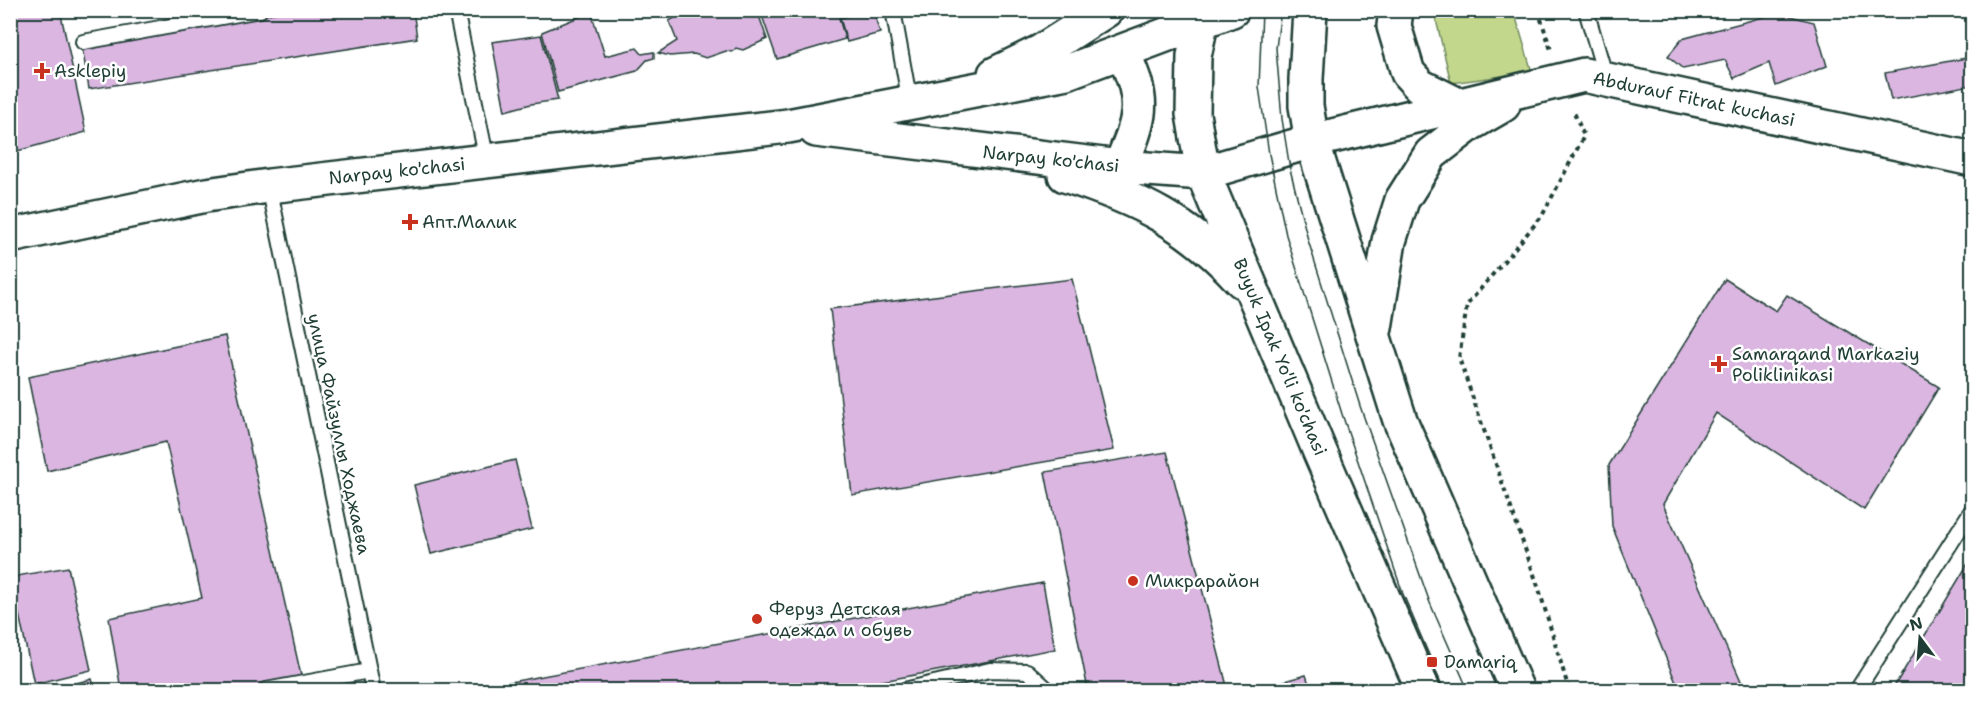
<svg xmlns="http://www.w3.org/2000/svg" width="1983" height="701" font-family="'Shantell Sans',sans-serif">
	<rect width="100%" height="100%" fill="#fff"/>
	<filter id="ink" filterUnits="userSpaceOnUse"><feTurbulence type="fractalNoise" baseFrequency=".0167" numOctaves="2"/><feDisplacementMap in="SourceGraphic" scale="12" xChannelSelector="R" yChannelSelector="G"/><feConvolveMatrix kernelMatrix="1 2 1 2 8 2 1 2 1" color-interpolation-filters="sRGB"/></filter>
	<g filter="url(#ink)">
		<path fill="#c2d78c" stroke="#708a60" stroke-width="1.5" d="M 1434,11 L 1514,11 L 1532,72 L 1451,83 Z"/>
		<path fill="#dab6e1" stroke="#1f3d34" stroke-width="1.5" d="M 10,10 L 60,10 L 86,132 L 10,153 Z
			M 291,10 L 413,10 L 417,38 L 89,89 L 82,46 Z
			M 689,10 L 757,10 L 767,39 L 743,50 L 736,48 L 732,52 L 726,51 L 706,58 L 694,54 L 670,56 L 658,53 L 677,41 L 669,21 Z
			M 760,10 L 845,10 L 847,16 L 839,18 L 845,39 L 777,59 Z
			M 846,10 L 873,10 L 880,33 L 847,42 L 840,18 L 848,16 Z
			M 591,12 L 605,56 L 637,48 L 642,54 L 654,52 L 654,58 L 647,60 L 637,71 L 558,92 L 542,32 Z
			M 1778,13 L 1814,22 L 1827,66 L 1776,86 L 1769,63 L 1734,78 L 1725,60 L 1683,69 L 1668,56 L 1682,39 Z
			M 541,35 L 558,100 L 531,104 L 505,111 L 492,42 Z
			M 1972,57 L 1972,85 L 1891,100 L 1885,73 Z
			M 1072,279 L 1114,450 L 852,495 L 830,309 Z
			M 1725,279 L 1776,311 L 1787,295 L 1939,387 L 1864,510 L 1716,413 L 1663,504 L 1745,690 L 1679,690 L 1612,526 L 1609,465 Z
			M 225,336 L 302,680 L 243,690 L 121,690 L 109,618 L 202,598 L 166,442 L 47,471 L 28,377 Z
			M 1167,452 L 1228,690 L 1088,690 L 1045,472 Z
			M 515,460 L 532,529 L 431,554 L 414,485 Z
			M 1972,557 L 1972,681 L 1967,690 L 1892,690 Z
			M 68,567 L 91,670 L 34,684 L 11,577 Z
			M 1043,583 L 1055,649 L 834,690 L 484,690 L 484,687 Z
			M 1306,675 L 1311,690 L 1252,690 Z
			M 92,679 L 95,690 L 62,690 L 61,687 Z"/>
		<g fill="none" stroke-linecap="round" stroke-linejoin="round">
			<defs>
				<path id="lane" d="M 456,10 L 487,161
					M 893,10 L 910,103
					M 1586,10 L 1606,78
					M 83,42 L 260,10
					M 269,186 L 373,690
					M 266,690 L 369,671
					M 904,690 L 990,670 L 1027,671 L 1048,690
					M 1857,690 L 1972,510"/>
				<path id="secondary" d="M 1204,10 L 1194,56 L 1193,114 L 1203,173 L 1320,452 L 1423,690
					M 1310,10 L 1306,79 L 1306,106 L 1312,141 L 1400,420 L 1517,690
					M 1396,10 L 1394,26 L 1408,73 L 1420,86 L 1460,106
					M 995,74 L 1042,51 L 1106,10
					M 816,130 L 1120,167 L 1203,173 L 1312,141 L 1584,75 L 1972,159
					M 1120,167 C 1141,117 1147,104 1123,53
					M 1065,175 C 1139,199 1189,223 1242,281
					M 10,236 L 206,195 L 269,186 L 788,126 L 1067,72 L 1232,10
					M 1375,328 L 1389,241 L 1402,200 L 1431,154 L 1470,124 L 1503,105"/>
			</defs>
			<use href="#lane" stroke="#1f3d34" stroke-width="18"/>
			<use href="#secondary" stroke="#1f3d34" stroke-width="38"/>
			<path stroke="#1f3d34" stroke-width="4" stroke-dasharray="4.5 4.5" stroke-linecap="butt" d="M 1538,10 L 1551,50
				M 1569,690 L 1539,589 L 1459,358 L 1467,305 L 1542,216 L 1584,136 L 1573,110"/>
			<use href="#lane" stroke="#fff" stroke-width="14"/>
			<use href="#secondary" stroke="#fff" stroke-width="33"/>
			<path stroke="#1f3d34" stroke-width="1.5" d="M 1262,10 L 1259,87 L 1269,154 L 1286,235 L 1342,414 L 1403,594 L 1444,690
				M 1281,10 L 1276,48 L 1282,119 L 1290,169 L 1308,240 L 1360,406 L 1430,603 L 1468,690"/>
		</g>
	</g>
	<g fill="#c8321e" stroke="#fff" stroke-width="2">
		<path d="M39 62h6v6h6v6h-6v6h-6v-6h-6v-6h6z"/>
		<path d="M407 213h6v6h6v6h-6v6h-6v-6h-6v-6h6z"/>
		<path d="M1716 355h6v6h6v6h-6v6h-6v-6h-6v-6h6z"/>
		<circle cx="1133" cy="581" r="6"/>
		<circle cx="757" cy="619" r="6"/>
		<rect x="1426" y="656" width="12" height="12" rx="3"/>
	</g>
	<g text-anchor="middle" stroke-width="5" stroke-linejoin="round" paint-order="stroke">
		<g font-size="18" fill="#1f3d34" stroke="#fff" text-anchor="start">
			<text x="54" y="77">Asklepiy</text>
			<text x="422" y="228">Апт.Малик</text>
			<text x="1732" y="360">Samarqand Markaziy<tspan x="1732" dy="21">Poliklinikasi</tspan></text>
			<text x="1145" y="587">Микрарайон</text>
			<text x="769" y="615">Феруз Детская<tspan x="769" dy="21">одежда и обувь</tspan></text>
			<text x="1444" y="668">Damariq</text>
		</g>
		<g font-size="18" fill="#1f3d34" stroke="#fff">
			<text transform="translate(1694 99) rotate(12)" y="6">Abdurauf Fitrat kuchasi</text>
			<text transform="translate(1051 159) rotate(6)" y="6">Narpay ko'chasi</text>
			<text transform="translate(397 171) rotate(-6)" y="6">Narpay ko'chasi</text>
			<text transform="translate(1280 357) rotate(67)" y="6">Buyuk Ipak Yo'li ko'chasi</text>
			<text transform="translate(339 434) rotate(78)" y="6">улица Файзуллы Ходжаева</text>
		</g>
	</g>
	<rect width="1983" height="701" fill="none" stroke="#fff" stroke-width="36"/>
	<rect x="18" y="18" width="1947" height="665" fill="none" stroke="#1f3d34" stroke-width="2" filter="url(#ink)"/>
	<g transform="translate(1920 638) rotate(344)" stroke="#ffffff" stroke-width="4.5" paint-order="stroke">
	<path d="M0-4.5L10 22L0 15L-10 22Z" fill="#1f3d34"/>
	<text y="-9" font-size="16" font-weight="bold" text-anchor="middle" fill="#1f3d34">N</text>
	</g>
</svg>
